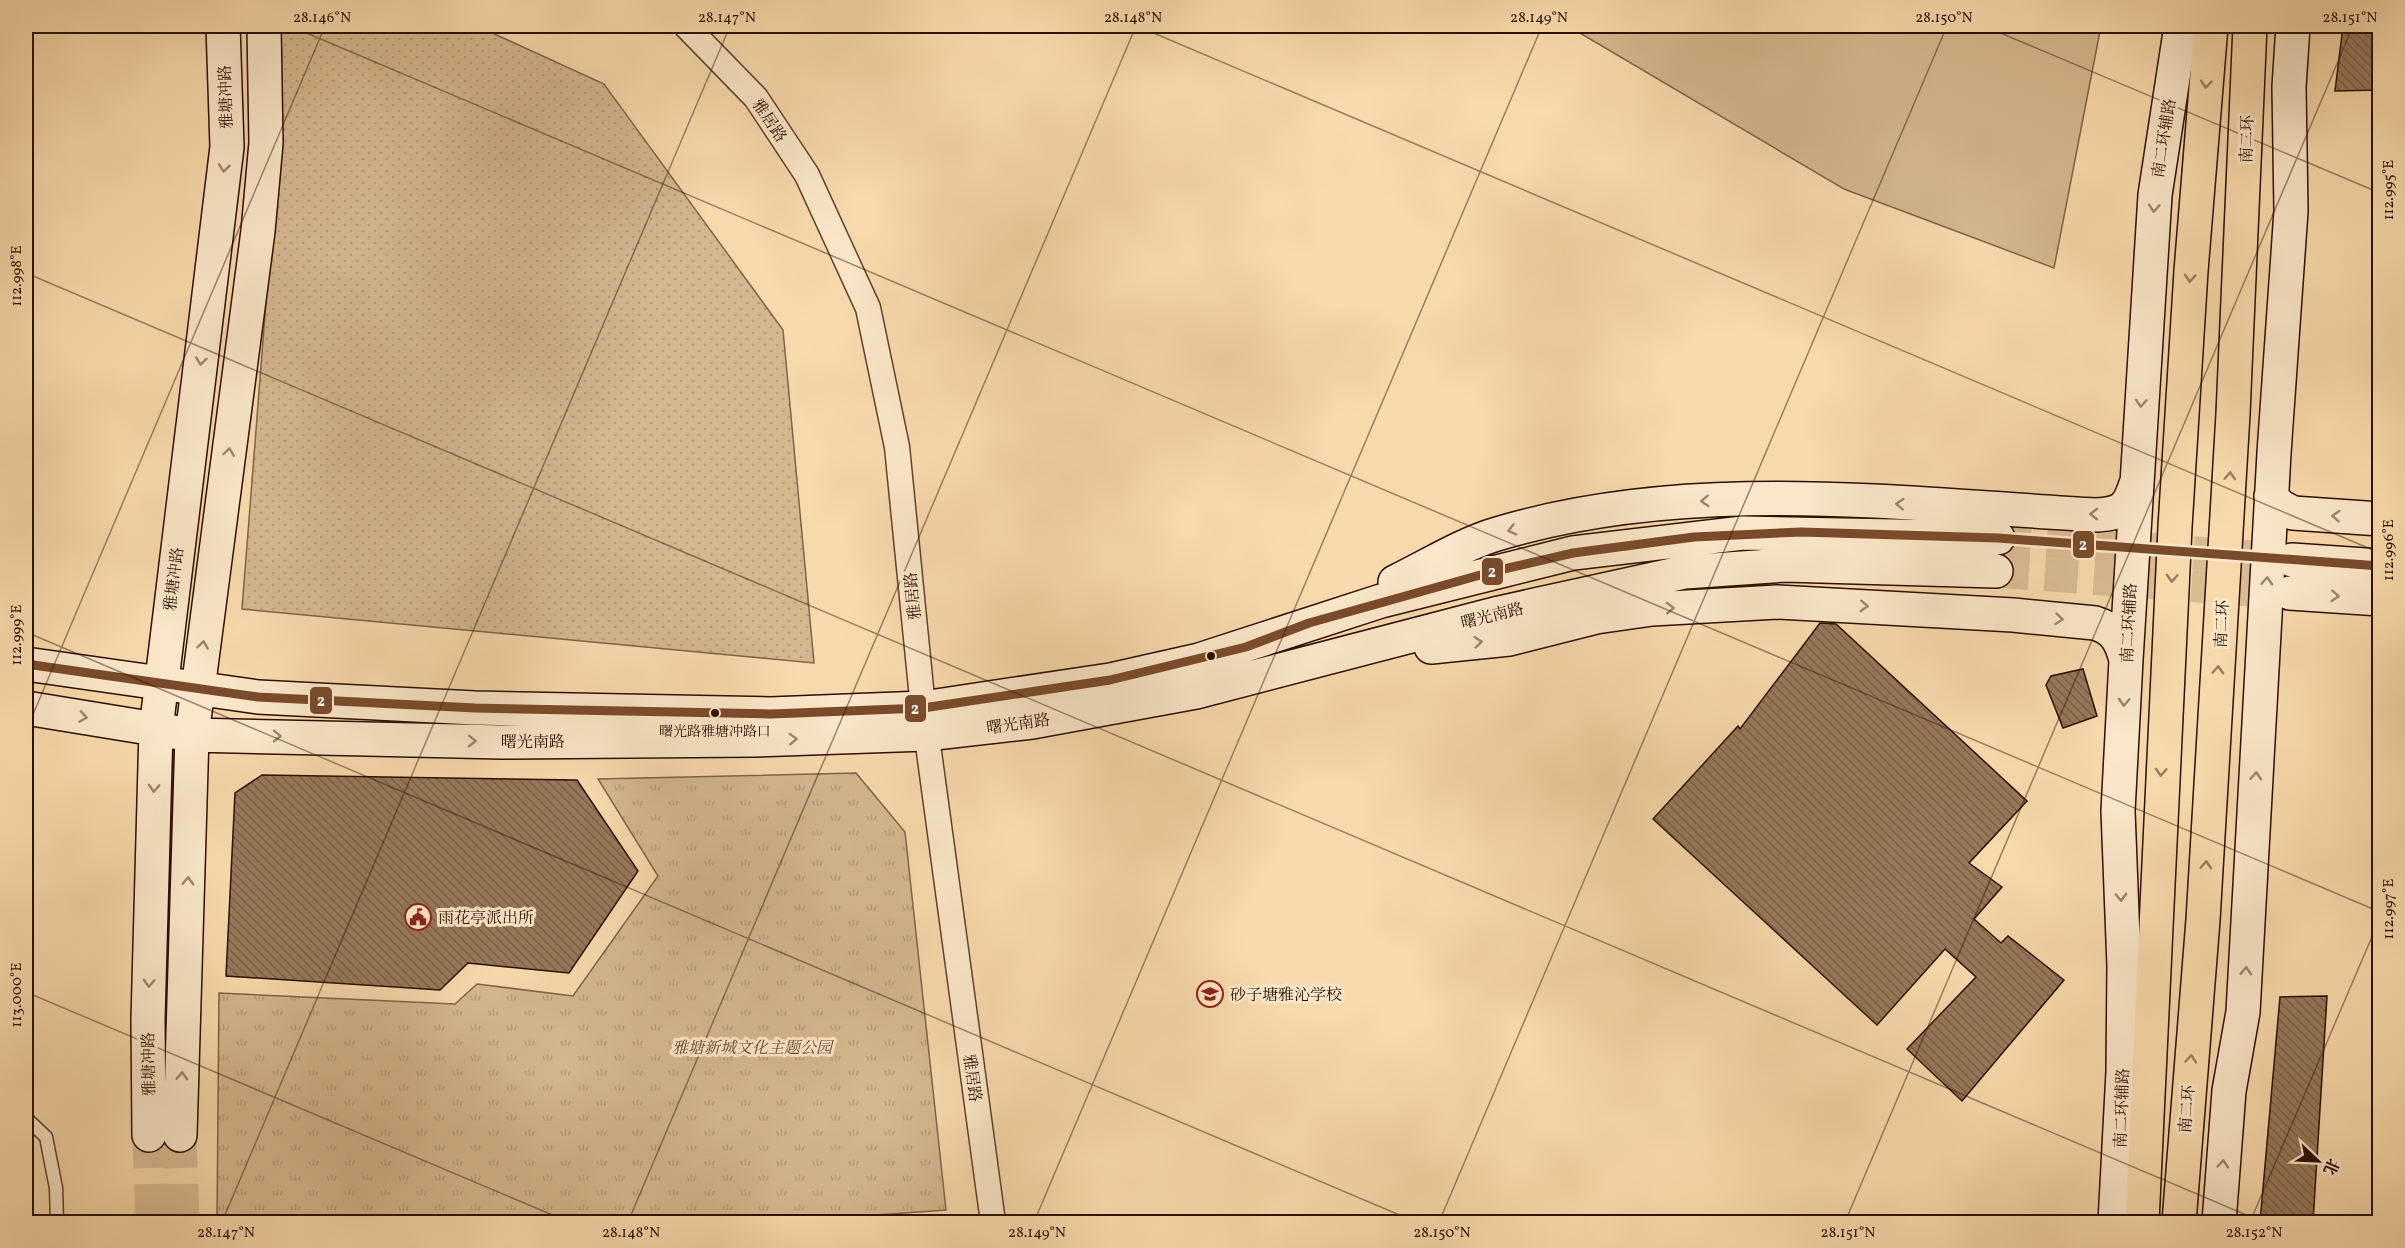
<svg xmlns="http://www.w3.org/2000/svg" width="2405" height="1248" font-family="Vollkorn,'Noto Serif SC',serif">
	<defs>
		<pattern id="grass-dots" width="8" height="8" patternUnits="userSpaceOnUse" patternTransform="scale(1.5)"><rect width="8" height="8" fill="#d5b78e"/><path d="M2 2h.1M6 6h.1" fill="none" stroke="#b79c79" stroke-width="1.8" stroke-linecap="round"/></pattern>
		<pattern id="park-tufts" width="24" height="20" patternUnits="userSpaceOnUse" patternTransform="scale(1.5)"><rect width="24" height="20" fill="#d5b78e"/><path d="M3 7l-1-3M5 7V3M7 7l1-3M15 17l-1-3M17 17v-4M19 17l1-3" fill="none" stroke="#b79c79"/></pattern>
		<pattern id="building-back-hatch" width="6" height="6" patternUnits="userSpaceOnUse" patternTransform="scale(1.5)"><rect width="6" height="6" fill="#96785a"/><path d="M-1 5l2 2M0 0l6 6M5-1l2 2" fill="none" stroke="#7b6148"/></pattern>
	</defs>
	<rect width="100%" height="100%" fill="#f8d9ab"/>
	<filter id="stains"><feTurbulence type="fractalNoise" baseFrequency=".00333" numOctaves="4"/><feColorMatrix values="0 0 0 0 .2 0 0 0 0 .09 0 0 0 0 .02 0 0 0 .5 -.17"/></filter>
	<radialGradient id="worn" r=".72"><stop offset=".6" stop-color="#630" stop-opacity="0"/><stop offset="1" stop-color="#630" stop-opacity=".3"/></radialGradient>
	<path fill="url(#grass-dots)" stroke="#806348" stroke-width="1.5" d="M 281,26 L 477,26 L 604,84 L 783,330 L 814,663 L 242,609 L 282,98 Z"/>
	<path fill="url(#park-tufts)" stroke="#806348" stroke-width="1.5" d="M 856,773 L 905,832 L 946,1210 L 779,1222 L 217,1222 L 219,993 L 455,1004 L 477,984 L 573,996 L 658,876 L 598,779 Z"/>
	<path fill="#d5b78e" stroke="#806348" stroke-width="1.5" d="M 1568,26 L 2101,26 L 2054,268 L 1844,189 Z"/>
	<path fill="url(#building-back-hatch)" stroke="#2b0f02" stroke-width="1.5" d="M 2343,26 L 2379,26 L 2379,90 L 2335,91 Z
		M 1820,623 L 1836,624 L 2027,801 L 1969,863 L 2002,887 L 1974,919 L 2001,943 L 2008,936 L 2064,980 L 1962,1101 L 1907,1049 L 1976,977 L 1945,949 L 1877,1025 L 1653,819 L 1738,726 L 1740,729 Z
		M 2083,669 L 2097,716 L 2063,728 L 2046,685 L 2051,676 Z
		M 262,775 L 577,780 L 638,871 L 569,973 L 468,963 L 440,990 L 226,976 L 235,793 Z
		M 2327,996 L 2313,1222 L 2260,1222 L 2280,997 Z"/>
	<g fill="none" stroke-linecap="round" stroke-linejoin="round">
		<path stroke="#d9bb92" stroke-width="33" stroke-dasharray="33 16" stroke-linecap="butt" d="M 1998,538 L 2292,560
			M 1996,571 L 2290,593
			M 149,1135 L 152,1222
			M 180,1135 L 183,1222"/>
		<defs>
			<path id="lane" d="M 26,1118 L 46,1137 L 56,1188 L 57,1222"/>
			<path id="street" d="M 686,26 L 756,98 L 807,175 L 868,308 L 897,447 L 923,708 L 993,1222"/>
			<path id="secondary" d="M 2271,496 L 2280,506 L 2293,513 L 2380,519
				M 2292,560 L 2380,566
				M 1395,582 C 1428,566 1463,544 1497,534 C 1690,476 1899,504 2097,515 C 2123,513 2128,508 2136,484
				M 2290,593 L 2380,599
				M 1431,647 L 1509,639 L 1596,617 L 1652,609 L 1777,602 L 2013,615 L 2095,623 C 2115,629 2121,641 2126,660
				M 26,664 L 258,697 L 475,708 L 771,714 L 923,708 L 1110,680 L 1199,660 L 1381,601 L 1573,553 L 1743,533 L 1998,538
				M 26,708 L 192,735 L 502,742 L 754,740 L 926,734 L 1032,722 L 1196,692 L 1499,613 L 1685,572 L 1785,565 L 1996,571
				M 149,1135 L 148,1019 L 156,729 L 227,147 L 223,26
				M 180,1135 L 192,735 L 258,231 L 266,143 L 264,26
				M 2115,1222 L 2123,1072 L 2124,966 L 2118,811 L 2126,660 L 2155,195 L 2181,26
				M 2219,1222 L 2229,1091 L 2243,1012 L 2274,453 L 2291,211 L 2289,87 L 2293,26"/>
			<path id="highway" d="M 2142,1222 L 2175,527 L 2191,271 L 2211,26
				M 2179,1222 L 2203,920 L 2233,414 L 2250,26"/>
		</defs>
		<use href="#lane" stroke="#5e422c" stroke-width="15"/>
		<use href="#street" stroke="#5e422c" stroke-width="27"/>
		<use href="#secondary" stroke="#2b0f02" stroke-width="36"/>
		<use href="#highway" stroke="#2b0f02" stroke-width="36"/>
		<use href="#lane" stroke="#fae6c8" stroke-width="12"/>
		<use href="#street" stroke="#fae6c8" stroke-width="24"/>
		<use href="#secondary" stroke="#fae6c8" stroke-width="33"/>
		<use href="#highway" stroke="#f8d9ab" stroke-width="33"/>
		<defs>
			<path id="bus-1" d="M 26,664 L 258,697 L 475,708 L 771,714 L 923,708 L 1110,680 L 1246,647 L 1309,623 L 1491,572 L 1573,553 L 1694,537 L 1801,532 L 1998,538 L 2380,566"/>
		</defs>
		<use href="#bus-1" stroke="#fae6c8" stroke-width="14"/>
		<use href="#bus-1" stroke="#7a4b2a" stroke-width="9"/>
	</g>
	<defs><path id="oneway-chevron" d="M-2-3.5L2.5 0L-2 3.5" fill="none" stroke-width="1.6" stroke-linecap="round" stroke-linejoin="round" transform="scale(1.5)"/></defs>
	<g stroke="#9c7e5f">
		<use href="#oneway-chevron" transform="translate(2206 84) rotate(95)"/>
		<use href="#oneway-chevron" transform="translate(2190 278) rotate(94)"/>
		<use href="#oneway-chevron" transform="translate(2230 476) rotate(-87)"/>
		<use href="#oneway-chevron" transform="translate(2172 578) rotate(93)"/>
		<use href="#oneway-chevron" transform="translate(2218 670) rotate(-87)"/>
		<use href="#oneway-chevron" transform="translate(2161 772) rotate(93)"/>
		<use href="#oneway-chevron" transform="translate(2206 865) rotate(-87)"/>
		<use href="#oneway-chevron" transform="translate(2191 1059) rotate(-85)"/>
	</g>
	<g stroke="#9d856f">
		<use href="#oneway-chevron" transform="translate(224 168) rotate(97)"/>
		<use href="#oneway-chevron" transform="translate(2154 208) rotate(94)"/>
		<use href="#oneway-chevron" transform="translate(201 361) rotate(97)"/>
		<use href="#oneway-chevron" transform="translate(2141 403) rotate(94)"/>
		<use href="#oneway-chevron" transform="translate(229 452) rotate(-82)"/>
		<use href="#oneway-chevron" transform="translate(1705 501) rotate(177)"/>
		<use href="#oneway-chevron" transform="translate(1900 504) rotate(-177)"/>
		<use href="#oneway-chevron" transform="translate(2094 514) rotate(-180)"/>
		<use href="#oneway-chevron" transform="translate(2336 516) rotate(-176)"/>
		<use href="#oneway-chevron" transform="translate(1512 530) rotate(165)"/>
		<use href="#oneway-chevron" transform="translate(2267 581) rotate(-87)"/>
		<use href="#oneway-chevron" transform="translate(2335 596) rotate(4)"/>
		<use href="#oneway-chevron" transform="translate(1864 606) rotate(3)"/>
		<use href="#oneway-chevron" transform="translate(1670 608) rotate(-2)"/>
		<use href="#oneway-chevron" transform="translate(2059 619) rotate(5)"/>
		<use href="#oneway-chevron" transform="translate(1478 642) rotate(-6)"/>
		<use href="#oneway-chevron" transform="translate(203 645) rotate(-82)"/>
		<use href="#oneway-chevron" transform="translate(2124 702) rotate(93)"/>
		<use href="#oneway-chevron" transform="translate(83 717) rotate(9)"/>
		<use href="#oneway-chevron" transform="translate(277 736) rotate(1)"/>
		<use href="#oneway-chevron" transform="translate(793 739) rotate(-2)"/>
		<use href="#oneway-chevron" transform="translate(472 741) rotate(1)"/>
		<use href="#oneway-chevron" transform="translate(2256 776) rotate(-87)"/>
		<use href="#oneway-chevron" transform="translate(154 788) rotate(92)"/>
		<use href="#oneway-chevron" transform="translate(188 881) rotate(-88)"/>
		<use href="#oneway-chevron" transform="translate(2121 897) rotate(88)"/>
		<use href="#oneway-chevron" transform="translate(2246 971) rotate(-87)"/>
		<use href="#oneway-chevron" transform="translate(149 983) rotate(92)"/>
		<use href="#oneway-chevron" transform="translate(182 1076) rotate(-88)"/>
		<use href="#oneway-chevron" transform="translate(2223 1164) rotate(-85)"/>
	</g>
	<path fill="none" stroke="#2b0f02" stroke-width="1.5" stroke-opacity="0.45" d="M 290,26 L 2380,912M 1137,26 L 2380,553M 1984,26 L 2380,193M 26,273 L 2263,1222M 26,632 L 1416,1222M 26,731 L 325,26M 26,992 L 569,1222M 222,1222 L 730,26M 628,1222 L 1136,26M 1034,1222 L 1542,26M 1439,1222 L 1947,26M 1845,1222 L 2353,26M 2250,1222 L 2380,918"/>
	<defs>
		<symbol id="civic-ring" viewBox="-11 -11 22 22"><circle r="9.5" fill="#fae6c8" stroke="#8f2418" stroke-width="1.5"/><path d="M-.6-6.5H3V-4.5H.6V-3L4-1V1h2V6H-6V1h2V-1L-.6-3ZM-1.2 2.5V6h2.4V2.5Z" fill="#8f2418"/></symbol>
		<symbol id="school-ring" viewBox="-11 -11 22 22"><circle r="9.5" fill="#fae6c8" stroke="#8f2418" stroke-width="1.5"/><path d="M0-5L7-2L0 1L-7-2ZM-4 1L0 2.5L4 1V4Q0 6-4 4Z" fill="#8f2418"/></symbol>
	</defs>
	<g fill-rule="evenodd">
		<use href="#civic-ring" x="403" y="902" width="30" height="30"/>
		<use href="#school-ring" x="1195" y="979" width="30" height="30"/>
	</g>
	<g fill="#2b0f02" stroke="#fae6c8" stroke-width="2">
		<circle cx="1211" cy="656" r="5"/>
		<circle cx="715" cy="713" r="5"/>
	</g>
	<g text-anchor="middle" stroke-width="6" stroke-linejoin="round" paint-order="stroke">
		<g font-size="14" fill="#2b0f02" stroke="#fae6c8">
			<text x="715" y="736">曙光路雅塘冲路口</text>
		</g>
		<g font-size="16" fill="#2b0f02" stroke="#fae6c8">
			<text transform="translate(225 97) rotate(-92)" y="6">雅塘冲路</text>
			<text transform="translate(770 120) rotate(56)" y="6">雅居路</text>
			<text transform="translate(2163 138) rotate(-81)" y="6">南二环辅路</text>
			<text transform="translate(2246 139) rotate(-88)" y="6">南二环</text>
			<text transform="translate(173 579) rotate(-83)" y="6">雅塘冲路</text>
			<text transform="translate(912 596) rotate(-96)" y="6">雅居路</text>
			<text transform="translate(1492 615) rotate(-14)" y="6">曙光南路</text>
			<text transform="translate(2128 623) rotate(-87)" y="6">南二环辅路</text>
			<text transform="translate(2221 624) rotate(-87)" y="6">南二环</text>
			<text transform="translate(1018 723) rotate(-8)" y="6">曙光南路</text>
			<text x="533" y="747">曙光南路</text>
			<text transform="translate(148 1064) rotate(-91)" y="6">雅塘冲路</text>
			<text transform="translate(973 1078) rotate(82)" y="6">雅居路</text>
			<text transform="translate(2121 1108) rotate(-88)" y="6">南二环辅路</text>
			<text transform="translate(2186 1109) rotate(-85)" y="6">南二环</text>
		</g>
		<g font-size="16" fill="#2b0f02" stroke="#fae6c8" text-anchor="start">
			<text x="438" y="923">雨花亭派出所</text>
			<text x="1230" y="1000">砂子塘雅沁学校</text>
		</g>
		<g font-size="16" font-style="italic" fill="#664a33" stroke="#fae6c8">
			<text x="752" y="1053">雅塘新城文化主题公园</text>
		</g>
	</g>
	<g stroke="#fae6c8" stroke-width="2">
		<rect x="2072" y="530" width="23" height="29" rx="6" fill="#7a4b2a"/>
		<rect x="1481" y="557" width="23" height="29" rx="6" fill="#7a4b2a"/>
		<rect x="309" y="686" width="24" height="29" rx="6" fill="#7a4b2a"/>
		<rect x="904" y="694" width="23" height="29" rx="6" fill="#7a4b2a"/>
	</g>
	<g font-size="16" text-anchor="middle" font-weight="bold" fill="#fff">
		<text x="2083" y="550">2</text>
		<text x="1492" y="577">2</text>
		<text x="321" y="706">2</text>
		<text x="915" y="714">2</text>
	</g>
	<rect width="2405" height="1248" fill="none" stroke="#f8d9ab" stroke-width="66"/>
	<g transform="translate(2318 1161) rotate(113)" stroke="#fae6c8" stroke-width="4.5" paint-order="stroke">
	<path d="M0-4.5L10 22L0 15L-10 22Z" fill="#2b0f02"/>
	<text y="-9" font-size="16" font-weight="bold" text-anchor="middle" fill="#2b0f02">北</text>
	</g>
	<rect x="33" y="33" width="2339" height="1182" fill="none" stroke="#2b0f02" stroke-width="2"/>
	<g font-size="15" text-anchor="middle" fill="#2b0f02">
		<text x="322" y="22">28.146°N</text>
		<text x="727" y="22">28.147°N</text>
		<text x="1133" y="22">28.148°N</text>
		<text x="1539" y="22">28.149°N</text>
		<text x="1944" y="22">28.150°N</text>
		<text x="2350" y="22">28.151°N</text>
		<text transform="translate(2388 190) rotate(-90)" y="5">112.995°E</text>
		<text transform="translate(16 276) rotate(-90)" y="5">112.998°E</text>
		<text transform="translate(2388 550) rotate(-90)" y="5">112.996°E</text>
		<text transform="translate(16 635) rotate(-90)" y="5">112.999°E</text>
		<text transform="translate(2388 909) rotate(-90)" y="5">112.997°E</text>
		<text transform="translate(16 995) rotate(-90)" y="5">113.000°E</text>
		<text x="226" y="1237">28.147°N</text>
		<text x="631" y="1237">28.148°N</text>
		<text x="1037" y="1237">28.149°N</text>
		<text x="1442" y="1237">28.150°N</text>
		<text x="1848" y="1237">28.151°N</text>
		<text x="2254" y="1237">28.152°N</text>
	</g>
	<rect width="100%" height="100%" filter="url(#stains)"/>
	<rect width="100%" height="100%" fill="url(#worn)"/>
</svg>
